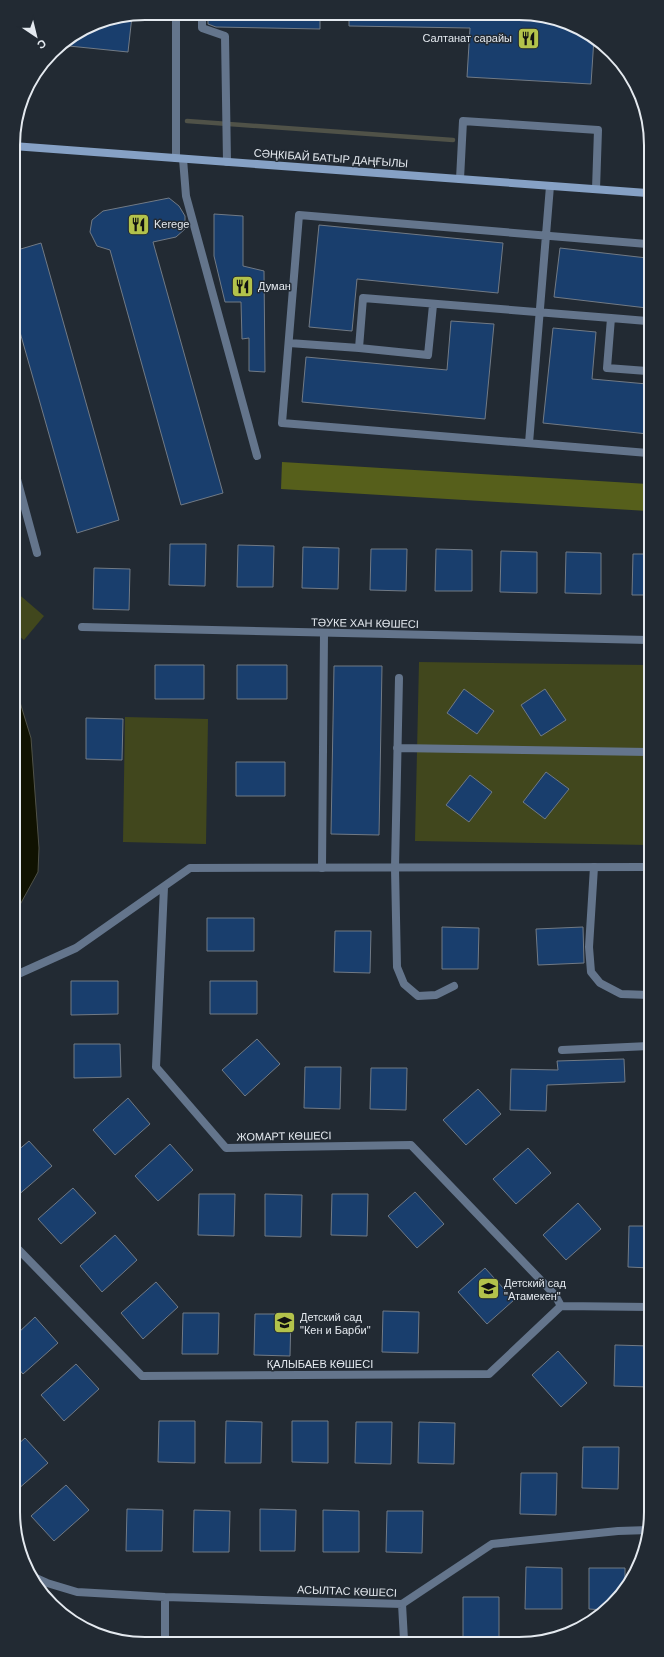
<svg xmlns="http://www.w3.org/2000/svg" width="664" height="1657" font-family="Arial,sans-serif">
	<rect width="100%" height="100%" fill="#222a33"/>
	<path fill="#41471d" d="M 15,591 L 44,616 L 24,640 L 15,633 Z
		M 419,662 L 648,665 L 649,845 L 415,841 Z
		M 125,717 L 208,719 L 206,844 L 123,842 Z"/>
	<path fill="#565f1b" d="M 282,462 L 648,484 L 648,511 L 281,489 Z"/>
	<path fill="#101201" stroke="#505248" d="M 15,686 L 31,738 L 39,848 L 38,872 L 16,912 Z"/>
	<g fill="none" stroke-linecap="round" stroke-linejoin="round">
		<path stroke="#505248" stroke-width="4.5" d="M 187,121 L 453,140"/>
	</g>
	<path fill="#193e6d" stroke="#717a85" d="M 208,13 L 320,14 L 320,29 L 216,27 L 208,24 Z
		M 349,14 L 547,16 L 578,27 L 594,38 L 591,84 L 467,77 L 470,28 L 349,26 Z
		M 132,16 L 128,52 L 59,45 L 95,23 Z
		M 169,198 L 179,206 L 185,216 L 185,229 L 176,237 L 153,242 L 223,493 L 181,505 L 110,250 L 97,246 L 90,232 L 92,220 L 103,211 Z
		M 214,214 L 243,216 L 243,266 L 264,271 L 265,372 L 249,371 L 249,338 L 242,339 L 241,302 L 225,302 L 214,256 Z
		M 319,225 L 503,243 L 498,293 L 357,279 L 352,331 L 309,327 Z
		M 41,243 L 119,520 L 77,533 L 14,311 L 14,251 Z
		M 560,248 L 647,258 L 647,308 L 554,297 Z
		M 451,321 L 494,324 L 485,419 L 302,402 L 306,357 L 447,370 Z
		M 553,328 L 596,332 L 592,379 L 647,384 L 648,434 L 543,423 Z
		M 170,544 L 206,544 L 205,586 L 169,585 Z
		M 238,545 L 274,546 L 273,587 L 237,587 Z
		M 303,547 L 339,548 L 338,589 L 302,588 Z
		M 371,549 L 407,549 L 406,591 L 370,590 Z
		M 436,549 L 472,550 L 472,591 L 435,591 Z
		M 501,551 L 537,552 L 537,593 L 500,592 Z
		M 566,552 L 601,553 L 601,594 L 565,593 Z
		M 633,554 L 648,554 L 648,595 L 632,595 Z
		M 94,568 L 130,569 L 129,610 L 93,609 Z
		M 155,665 L 204,665 L 204,699 L 155,699 Z
		M 237,665 L 287,665 L 287,699 L 237,699 Z
		M 334,666 L 382,666 L 379,835 L 331,834 Z
		M 464,689 L 494,711 L 477,734 L 447,713 Z
		M 545,689 L 566,720 L 541,736 L 521,705 Z
		M 86,718 L 123,719 L 122,760 L 86,759 Z
		M 236,762 L 285,762 L 285,796 L 236,796 Z
		M 546,772 L 569,789 L 545,819 L 523,802 Z
		M 470,775 L 492,792 L 469,822 L 446,805 Z
		M 207,918 L 254,918 L 254,951 L 207,951 Z
		M 442,927 L 479,928 L 478,969 L 442,969 Z
		M 583,927 L 584,963 L 538,965 L 536,929 Z
		M 335,931 L 371,931 L 370,973 L 334,972 Z
		M 71,981 L 118,981 L 118,1014 L 71,1015 Z
		M 210,981 L 257,981 L 257,1014 L 210,1014 Z
		M 257,1039 L 280,1064 L 245,1096 L 222,1070 Z
		M 74,1044 L 120,1044 L 121,1077 L 74,1078 Z
		M 624,1059 L 625,1082 L 547,1085 L 546,1111 L 510,1110 L 511,1069 L 558,1070 L 557,1061 Z
		M 305,1067 L 341,1067 L 340,1109 L 304,1108 Z
		M 371,1068 L 407,1068 L 406,1110 L 370,1109 Z
		M 478,1089 L 501,1114 L 466,1145 L 443,1120 Z
		M 128,1098 L 150,1124 L 115,1155 L 93,1130 Z
		M 29,1141 L 52,1166 L 16,1197 L 16,1152 Z
		M 170,1144 L 193,1170 L 158,1201 L 135,1176 Z
		M 528,1148 L 551,1173 L 516,1204 L 493,1179 Z
		M 73,1188 L 96,1213 L 61,1244 L 38,1219 Z
		M 415,1192 L 444,1224 L 417,1248 L 388,1216 Z
		M 199,1194 L 235,1194 L 234,1236 L 198,1235 Z
		M 265,1194 L 302,1195 L 301,1237 L 265,1236 Z
		M 332,1194 L 368,1194 L 367,1236 L 331,1235 Z
		M 578,1203 L 601,1229 L 566,1260 L 543,1235 Z
		M 629,1226 L 650,1226 L 650,1268 L 628,1267 Z
		M 115,1235 L 137,1260 L 102,1292 L 80,1266 Z
		M 485,1268 L 514,1300 L 487,1324 L 458,1292 Z
		M 156,1282 L 178,1307 L 143,1339 L 121,1313 Z
		M 383,1311 L 419,1312 L 418,1353 L 382,1352 Z
		M 183,1313 L 219,1313 L 218,1354 L 182,1354 Z
		M 255,1314 L 291,1314 L 290,1356 L 254,1355 Z
		M 35,1317 L 58,1343 L 23,1374 L 17,1367 L 17,1334 Z
		M 615,1345 L 650,1346 L 650,1387 L 614,1386 Z
		M 558,1351 L 587,1383 L 561,1407 L 532,1375 Z
		M 76,1364 L 99,1389 L 64,1421 L 41,1395 Z
		M 159,1421 L 195,1421 L 195,1463 L 158,1462 Z
		M 226,1421 L 262,1422 L 261,1463 L 225,1463 Z
		M 292,1421 L 328,1421 L 328,1463 L 292,1462 Z
		M 356,1422 L 392,1422 L 391,1464 L 355,1463 Z
		M 419,1422 L 455,1423 L 454,1464 L 418,1463 Z
		M 25,1438 L 48,1463 L 17,1490 L 17,1445 Z
		M 583,1447 L 619,1447 L 618,1489 L 582,1488 Z
		M 521,1473 L 557,1473 L 556,1515 L 520,1514 Z
		M 66,1485 L 89,1510 L 54,1541 L 31,1516 Z
		M 127,1509 L 163,1510 L 162,1551 L 126,1551 Z
		M 260,1509 L 296,1510 L 295,1551 L 260,1551 Z
		M 194,1510 L 230,1511 L 229,1552 L 193,1552 Z
		M 323,1510 L 359,1511 L 359,1552 L 323,1552 Z
		M 387,1511 L 423,1511 L 422,1553 L 386,1552 Z
		M 526,1567 L 562,1568 L 562,1609 L 525,1609 Z
		M 589,1568 L 625,1568 L 625,1590 L 605,1610 L 589,1609 Z
		M 463,1597 L 499,1597 L 499,1639 L 463,1638 Z"/>
	<g fill="none" stroke-linecap="round" stroke-linejoin="round">
		<path stroke="#64758c" stroke-width="8" d="M 202,13 L 202,28 L 225,36 L 227,162
			M 183,159 L 186,196 L 257,456
			M 460,179 L 463,121 L 598,130 L 596,189
			M 647,244 L 299,215 L 282,423 L 648,453
			M 433,305 L 428,355 L 359,348 L 363,298 L 611,318
			M 647,321 L 611,318 L 607,368 L 647,371
			M 289,343 L 359,348
			M 529,443 L 550,186
			M 399,678 L 395,868 L 397,967 L 404,984 L 418,996 L 436,995 L 454,986
			M 397,748 L 648,752
			M 594,867 L 589,947 L 591,972 L 600,983 L 621,994 L 649,995
			M 322,868 L 324,633"/>
		<path stroke="#64758c" stroke-width="8" d="M 176,158 L 176,13
			M 14,468 L 37,553
			M 82,627 L 648,640
			M 164,887 L 156,1067 L 226,1148 L 411,1145 L 555,1295 L 561,1306
			M 16,975 L 76,948 L 190,868 L 649,867
			M 562,1050 L 649,1046
			M 17,1248 L 142,1376 L 489,1374 L 561,1306 L 650,1307
			M 29,1575 L 47,1583 L 77,1592 L 165,1597 L 402,1604 L 492,1544 L 618,1531 L 649,1530
			M 165,1597 L 165,1641
			M 402,1604 L 404,1640"/>
		<path stroke="#86a1c5" stroke-width="8" d="M 13,146 L 647,193"/>
	</g>
	<defs>
		<symbol id="restaurant-square" viewBox="-11 -11 22 22"><rect x="-9" y="-9" width="18" height="18" rx="4" fill="#b3c24b" stroke="#222a33"/><path d="M-5-6h1v4h1v-4h1v4h1v-4h1v5L-1.5 .5V6h-2V.5L-5-1ZM5-6V6H3V1.5H1.5Q1.5-4 5-6Z" fill="#111"/></symbol>
		<symbol id="school-square" viewBox="-11 -11 22 22"><rect x="-9" y="-9" width="18" height="18" rx="4" fill="#b3c24b" stroke="#222a33"/><path d="M0-5L7-2L0 1L-7-2ZM-4 1L0 2.5L4 1V4Q0 6-4 4Z" fill="#111"/></symbol>
	</defs>
	<g fill-rule="evenodd">
		<use href="#restaurant-square" x="516" y="26" width="25" height="25"/>
		<use href="#restaurant-square" x="126" y="212" width="25" height="25"/>
		<use href="#restaurant-square" x="230" y="274" width="25" height="25"/>
		<use href="#school-square" x="476" y="1276" width="25" height="25"/>
		<use href="#school-square" x="272" y="1310" width="25" height="25"/>
	</g>
	<g text-anchor="middle" stroke-width="3" stroke-linejoin="round" paint-order="stroke">
		<g font-size="11" fill="#e4e9ef" stroke="#222a33" text-anchor="start">
			<text x="512" y="42" text-anchor="end">Салтанат сарайы</text>
			<text x="154" y="228">Kerege</text>
			<text x="258" y="290">Думан</text>
			<text x="504" y="1287">Детский сад<tspan x="504" dy="13">"Атамекен"</tspan></text>
			<text x="300" y="1321">Детский сад<tspan x="300" dy="13">"Кен и Барби"</tspan></text>
		</g>
		<g font-size="11" fill="#e4e9ef" stroke="#222a33">
			<text transform="translate(331 158) rotate(4)" y="4">СӘҢКІБАЙ БАТЫР ДАҢҒЫЛЫ</text>
			<text transform="translate(365 623) rotate(1)" y="4">ТӘУКЕ ХАН КӨШЕСІ</text>
			<text transform="translate(284 1136) rotate(-1)" y="4">ЖОМАРТ КӨШЕСІ</text>
			<text x="320" y="1368">ҚАЛЫБАЕВ КӨШЕСІ</text>
			<text transform="translate(347 1591) rotate(2)" y="4">АСЫЛТАС КӨШЕСІ</text>
		</g>
	</g>
	<path d="M0 0H664V1657H0ZM145 20H519A125 125 0 0 1 644 145V1512A125 125 0 0 1 519 1637H145A125 125 0 0 1 20 1512V145A125 125 0 0 1 145 20Z" fill="#222a33" fill-rule="evenodd"/>
	<path fill="none" stroke="#e4e9ef" stroke-width="2" d="M145 20H519A125 125 0 0 1 644 145V1512A125 125 0 0 1 519 1637H145A125 125 0 0 1 20 1512V145A125 125 0 0 1 145 20Z"/>
	<g transform="translate(36 36) rotate(145)" stroke="#222a33" stroke-width="3" paint-order="stroke">
	<path d="M0-3L7 15L0 10L-7 15Z" fill="#e4e9ef"/>
	<text y="-6" font-size="11" font-weight="bold" text-anchor="middle" fill="#e4e9ef">С</text>
	</g>
</svg>
